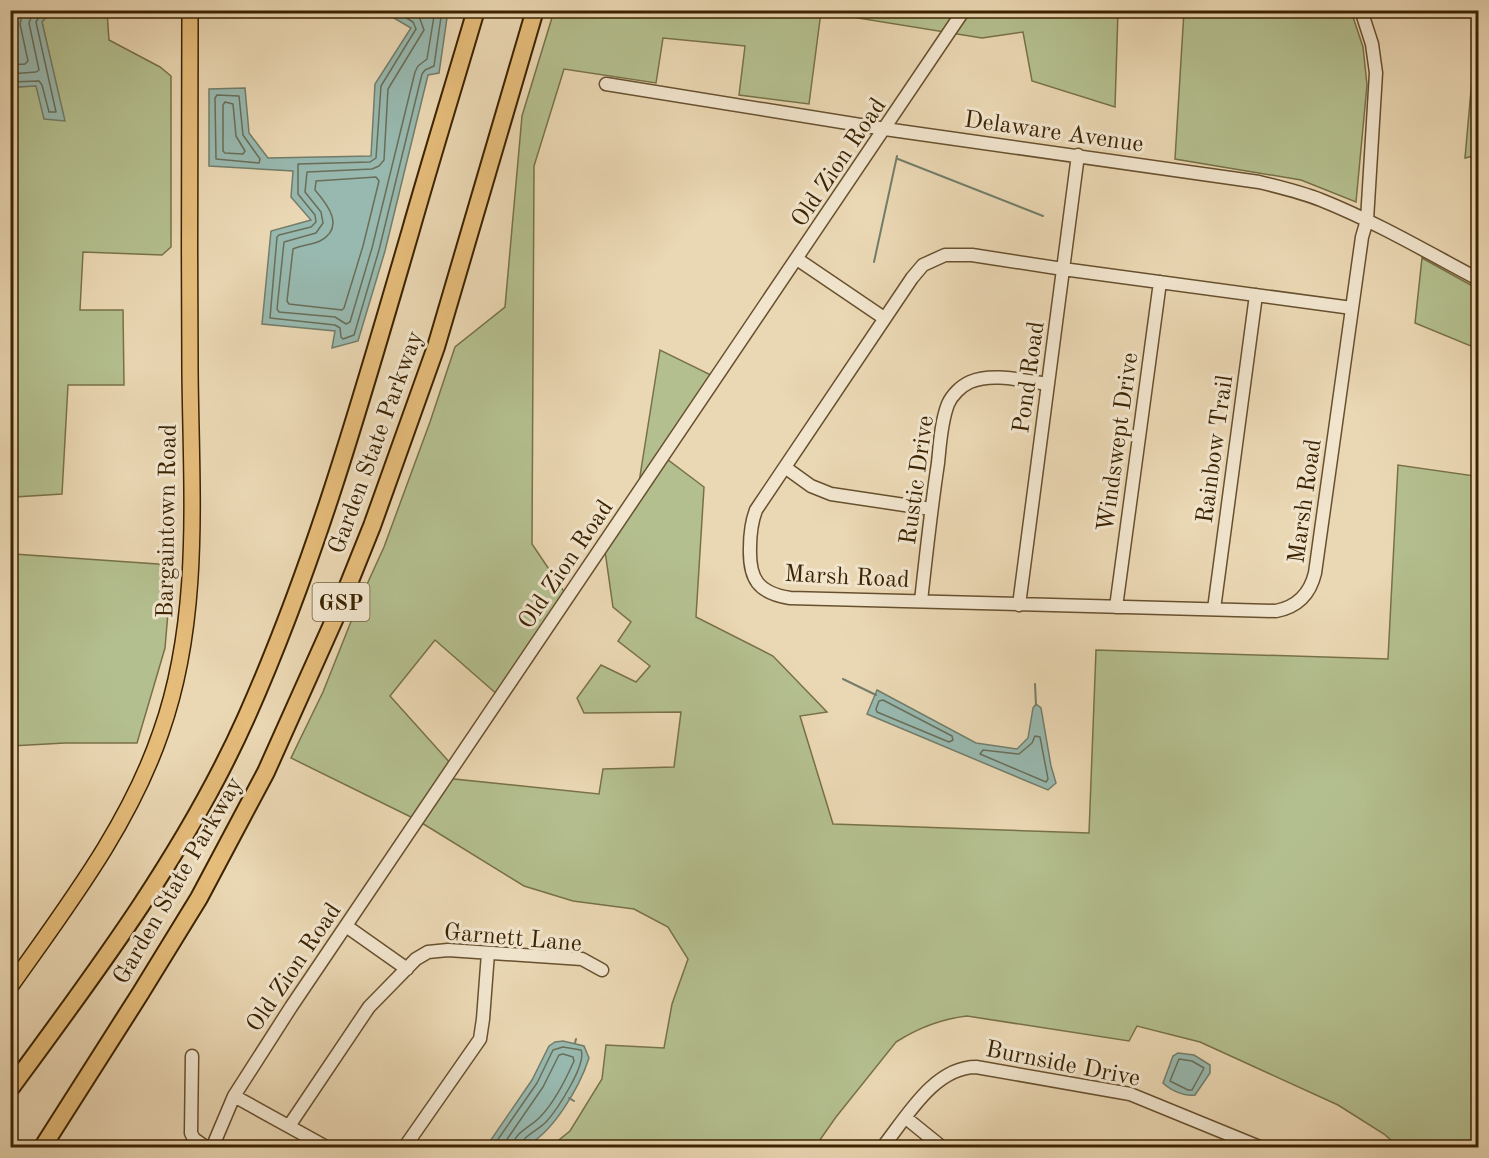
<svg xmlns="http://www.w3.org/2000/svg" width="1489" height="1158" font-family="'Old Standard TT',serif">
	<rect width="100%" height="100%" fill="#ead7b3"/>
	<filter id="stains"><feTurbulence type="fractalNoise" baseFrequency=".00333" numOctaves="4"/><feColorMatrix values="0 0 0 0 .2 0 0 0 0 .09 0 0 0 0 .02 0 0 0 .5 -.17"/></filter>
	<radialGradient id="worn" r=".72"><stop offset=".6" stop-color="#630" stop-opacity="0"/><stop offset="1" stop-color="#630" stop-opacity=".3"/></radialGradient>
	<path fill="#b4bf8f" stroke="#787148" stroke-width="1.5" d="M 51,11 L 107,11 L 109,40 L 160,67 L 171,76 L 171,247 L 162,255 L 83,252 L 80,310 L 123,310 L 124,385 L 68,385 L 62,494 L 15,497 L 14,554 L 172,565 L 165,648 L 137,743 L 65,743 L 11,746 L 11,92 L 14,87 L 36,86 L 64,120 L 42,22 Z
		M 554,11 L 1118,11 L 1115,107 L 1032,81 L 1023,32 L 982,38 L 821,12 L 809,104 L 739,95 L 745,46 L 663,38 L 656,83 L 564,69 L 534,166 L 532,544 L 567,596 L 499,696 L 435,640 L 390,696 L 452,765 L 445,778 L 599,794 L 603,769 L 674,767 L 681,712 L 584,713 L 577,698 L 601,665 L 636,682 L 650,666 L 618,641 L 631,622 L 613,607 L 604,544 L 637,495 L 660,350 L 715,377 L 663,456 L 704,487 L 696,617 L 773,656 L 827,712 L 800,716 L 833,824 L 1089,833 L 1096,650 L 1388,659 L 1398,465 L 1474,476 L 1478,405 L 1478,1143 L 1472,1147 L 1399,1147 L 1384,1134 L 1338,1105 L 1200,1042 L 1137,1026 L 1129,1041 L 967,1016 C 941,1019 918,1028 896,1042 L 836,1117 L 815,1147 L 550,1147 L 570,1131 L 602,1079 L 606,1045 L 664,1048 L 672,1004 L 688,959 L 668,927 L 634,909 L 573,901 L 524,886 L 417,820 L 291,758 L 323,692 L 358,604 L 384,547 L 430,422 L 455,347 L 505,307 L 522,116 Z
		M 1184,11 L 1351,11 L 1363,47 L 1367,85 L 1356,202 L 1301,180 L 1175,159 Z
		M 1478,11 L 1478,155 L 1465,158 Z
		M 1422,258 L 1478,289 L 1478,349 L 1415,323 Z"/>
	<path fill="#98b9b0" stroke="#737d6a" stroke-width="1.5" d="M 11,10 L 51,11 L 42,22 L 65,121 L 44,119 L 36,86 L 15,87 L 11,92 Z
		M 382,11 L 448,11 L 439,73 L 428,75 L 385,251 L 358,341 L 332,348 L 335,331 L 262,324 L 271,231 L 311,220 L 291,197 L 293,171 L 209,166 L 209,89 L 245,88 L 249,133 L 268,158 L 371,156 L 375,84 L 411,28 Z
		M 877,690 L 976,743 L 1017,749 L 1028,738 L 1033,708 L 1036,704 L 1041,708 L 1051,766 L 1056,783 L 1048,790 L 867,714 Z
		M 563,1041 L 584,1046 L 589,1058 C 580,1086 552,1136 523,1147 C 513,1151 497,1148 486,1147 L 532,1080 L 549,1046 L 555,1042 Z
		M 1178,1053 L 1194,1055 L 1210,1065 L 1210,1073 L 1195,1095 C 1185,1097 1170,1090 1163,1083 L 1173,1056 Z"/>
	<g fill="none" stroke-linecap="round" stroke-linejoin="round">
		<path stroke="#6a6e58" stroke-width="1.5" d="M 394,10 L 413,22 L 416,29 L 381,86 L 376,158 L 370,162 L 298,164 L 298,194 L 315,215 L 316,222 L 311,227 L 279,235 L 277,237 L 270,318 L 335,325 L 340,328 L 341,337 L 343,339 L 354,335 L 379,250 L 422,74 L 425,70 L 434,66 L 442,10
			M 408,10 L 420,19 L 424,30 L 388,89 L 384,160 L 379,166 L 372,169 L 307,172 L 305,192 L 321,212 L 323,223 L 316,233 L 284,242 L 277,309 L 279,312 L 335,317 L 346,324 L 350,322 L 372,248 L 415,72 L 418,66 L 427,59 L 435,10
			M 10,65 L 25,64 L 28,61 L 20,24 L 23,10
			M 10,74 L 36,72 L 39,70 L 29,23 L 34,10
			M 10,82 L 39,81 L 42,85 L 49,112 L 56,112 L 36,22 L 43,10
			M 217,95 L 239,96 L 243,135 L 260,159 L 259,163 L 216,159 L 215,98 Z
			M 225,102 L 233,104 L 236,136 L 245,151 L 243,154 L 225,153 L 223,151 L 223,105 Z
			M 376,177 L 379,181 L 363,246 L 344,308 L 342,310 L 289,304 L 287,301 L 293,249 C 301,245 311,245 320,241 C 346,227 327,204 315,190 L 316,181 Z
			M 883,700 L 952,736 L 953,740 L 949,742 L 877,712 L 876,709 L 879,701 Z
			M 1035,736 L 1040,737 L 1048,779 L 1046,782 L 980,754 L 983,750 L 1019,754 L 1032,743 Z
			M 1179,1059 L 1192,1061 L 1204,1068 L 1192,1090 L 1188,1090 L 1170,1081 Z
			M 492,1148 L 537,1083 L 553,1050 L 563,1047 L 581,1050 C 587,1064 557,1110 546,1122 C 539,1130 521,1136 520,1148
			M 501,1148 L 543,1087 L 559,1055 L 563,1054 L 573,1057 L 574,1061 C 566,1079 554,1103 540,1117 C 530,1128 513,1132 513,1148"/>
		<path stroke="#737d6a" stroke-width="2" d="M 898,159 L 1043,216
			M 874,262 L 897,156
			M 843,679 L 876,695
			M 1035,684 L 1036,705
			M 575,1043 L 576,1039
			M 569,1098 L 574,1101"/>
		<defs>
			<path id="minor" d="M 606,84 L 885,129 L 1259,182 C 1280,187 1301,192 1321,200 C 1376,222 1427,252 1478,279
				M 797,259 L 884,318
				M 1352,308 L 1063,269 L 972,255 L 945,255 L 923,265 L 912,278 L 756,510 C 751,523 750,535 750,548 C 749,579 758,593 790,598 L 1276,611 C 1297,607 1310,594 1315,573 L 1362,237 L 1367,220 L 1376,73 L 1372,44 L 1361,10
				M 786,468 L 811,486 L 831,494 L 931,509
				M 921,601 C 926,555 931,509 938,463 C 940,444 941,422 948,404 C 952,395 961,386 970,382 C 993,372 1024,381 1048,384
				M 1019,605 L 1078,155
				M 1116,607 L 1160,282
				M 1214,609 L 1256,295
				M 346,926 L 407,969
				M 192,1056 L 191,1133 L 194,1139 L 207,1148
				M 234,1096 L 328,1148
				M 906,1118 L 943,1148
				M 289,1126 L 369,1007 L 416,959 L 428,952 L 448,950 L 582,959 L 602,970
				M 212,1148 L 234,1096 L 291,1007 L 964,10
				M 404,1148 L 480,1039 L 483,1019 L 488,953
				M 882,1148 C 906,1118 934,1067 976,1067 L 1130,1094 L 1262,1148"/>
			<path id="major" d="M 10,987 C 67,906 129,826 161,732 C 202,616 191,491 190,370 C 189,250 190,130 190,10"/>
			<path id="highway" d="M 10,1089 C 97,971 186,852 246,718 C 316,561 362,397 410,233 C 431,159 454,85 476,10
				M 42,1148 L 140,994 L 199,898 L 266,772 L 335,618 L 372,526 L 436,347 L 535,10"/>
		</defs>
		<use href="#minor" stroke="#68502e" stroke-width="15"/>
		<use href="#major" stroke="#3c2301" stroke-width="18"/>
		<use href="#highway" stroke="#3c2301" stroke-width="20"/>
		<use href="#minor" stroke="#f1e5ce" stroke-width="12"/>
		<use href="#major" stroke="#e5bc7a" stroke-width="15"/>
		<use href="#highway" stroke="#e5bc7a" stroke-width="16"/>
	</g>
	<g text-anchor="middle" stroke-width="6" stroke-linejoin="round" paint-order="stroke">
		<rect fill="#f1e5ce" stroke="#725d3e" stroke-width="1.5" x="312.5" y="583" width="57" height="38" rx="4.5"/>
		<g font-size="22" font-weight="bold" fill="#3c2301">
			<text x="341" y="610">GSP</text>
		</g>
		<g font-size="24" fill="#3c2301" stroke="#f1e5ce">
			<text transform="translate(1054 131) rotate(8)" y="8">Delaware Avenue</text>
			<text transform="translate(838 162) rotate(-56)" y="8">Old Zion Road</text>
			<text transform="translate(1028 377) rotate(-82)" y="8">Pond Road</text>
			<text transform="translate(375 442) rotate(-70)" y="8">Garden State Parkway</text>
			<text transform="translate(1117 442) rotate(-82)" y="8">Windswept Drive</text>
			<text transform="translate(1214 449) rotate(-82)" y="8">Rainbow Trail</text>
			<text transform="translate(916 480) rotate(-82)" y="8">Rustic Drive</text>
			<text transform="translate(1304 501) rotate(-82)" y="8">Marsh Road</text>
			<text transform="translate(166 521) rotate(-89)" y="8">Bargaintown Road</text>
			<text transform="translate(565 564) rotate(-56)" y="8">Old Zion Road</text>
			<text transform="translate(847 576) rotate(3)" y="8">Marsh Road</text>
			<text transform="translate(177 880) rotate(-60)" y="8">Garden State Parkway</text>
			<text transform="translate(513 937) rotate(5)" y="8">Garnett Lane</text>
			<text transform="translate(293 967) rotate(-56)" y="8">Old Zion Road</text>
			<text transform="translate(1063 1063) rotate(11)" y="8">Burnside Drive</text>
		</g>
	</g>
	<rect width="1489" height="1158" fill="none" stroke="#ead7b3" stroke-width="36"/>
	<rect x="12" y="12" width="1465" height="1134" fill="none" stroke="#3c2301" stroke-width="3"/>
	<rect x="18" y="18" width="1453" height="1122" fill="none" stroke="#3c2301" stroke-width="1.5"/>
	<rect width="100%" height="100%" filter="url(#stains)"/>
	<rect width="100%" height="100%" fill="url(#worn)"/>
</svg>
